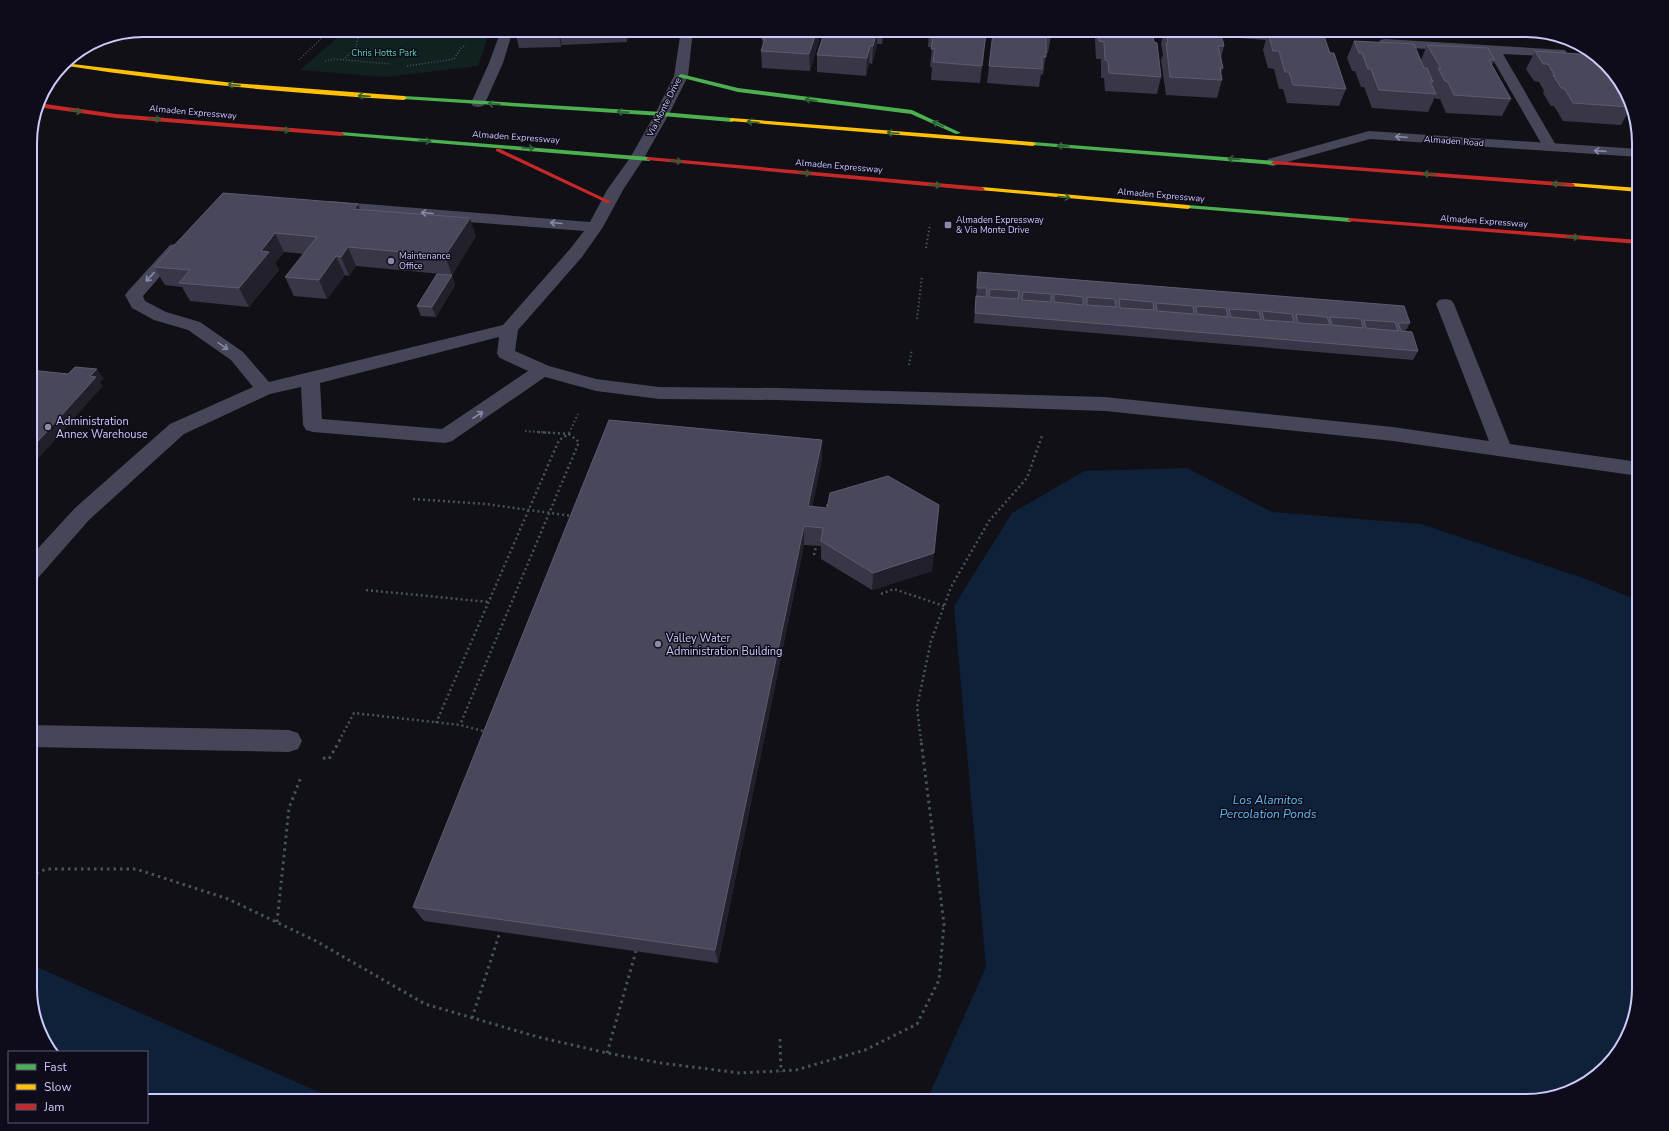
<svg xmlns="http://www.w3.org/2000/svg" width="1669" height="1131" font-family="'Nunito Sans',sans-serif">
	<rect width="100%" height="100%" fill="#101016"/>
	<path fill="#102120" d="M 346,30 L 490,30 L 478,66 L 386,77 L 300,70 Z"/>
	<path fill="#0f2139" d="M 1187,468 L 1272,512 L 1421,524 L 1586,579 L 1639,601 L 1639,989 L 1620,1051 L 1576,1089 L 1527,1101 L 882,1101 L 930,1093 L 986,967 L 954,606 L 1012,513 L 1084,471 Z
		M 30,964 L 330,1097 L 363,1101 L 147,1101 L 147,1052 L 52,1052 L 45,1044 L 30,995 Z"/>
	<g fill="none" stroke-linecap="round" stroke-linejoin="round">
		<path stroke="#46545d" stroke-width="1.5" stroke-dasharray="1 2" stroke-linecap="butt" d="M 299,60 L 330,30
			M 343,60 L 356,48 L 358,37 L 399,30
			M 325,61 L 334,59 L 390,64
			M 407,66 L 454,59 L 461,48 L 466,45"/>
		<path stroke="#46545d" stroke-width="2" stroke-dasharray="1.5 2.5" stroke-linecap="butt" d="M 926,248 L 930,224
			M 917,319 L 922,276
			M 909,365 L 912,349
			M 525,431 L 553,433
			M 569,433 L 578,414"/>
		<path stroke="#46545d" stroke-width="2.5" stroke-dasharray="2 3" stroke-linecap="butt" d="M 538,432 L 569,434 L 570,432
			M 413,499 L 486,504 L 572,516
			M 825,511 L 830,499
			M 814,555 L 816,546
			M 366,590 L 489,602
			M 881,594 L 894,589 L 944,606
			M 436,723 L 559,440 L 569,434 L 579,442 L 460,725
			M 339,741 L 354,713 L 460,725 L 487,732
			M 921,741 L 917,707 L 931,641 L 951,587 L 989,521 L 1027,478 L 1042,436"/>
		<path stroke="#46545d" stroke-width="3" stroke-dasharray="2.5 4" stroke-linecap="butt" d="M 323,758 L 329,759 L 340,740
			M 30,875 L 47,869 L 136,869 L 228,899 L 316,941 L 425,1004 L 538,1037 L 607,1053 L 661,1063 L 740,1073 L 796,1070 L 865,1050 L 917,1024 L 939,980 L 944,924 L 921,740
			M 277,922 L 289,808 L 301,777
			M 472,1018 L 500,932
			M 780,1039 L 781,1072
			M 607,1053 L 636,951"/>
		<path fill="#454657" fill-rule="evenodd" d="M 501,30 L 513,30 L 503,63 L 485,103 L 483,106 L 478,107 L 473,106 L 471,103 L 489,63 Z
			M 1173,30 L 1235,30 L 1296,34 L 1301,35 L 1302,38 L 1301,41 L 1296,42 L 1179,34 L 1175,33 Z
			M 1385,39 L 1565,50 L 1567,53 L 1565,56 L 1560,57 L 1503,54 L 1557,147 L 1555,150 L 1550,151 L 1545,150 L 1489,53 L 1380,46 L 1379,43 L 1380,40 Z
			M 637,154 L 642,155 L 644,158 L 623,190 L 603,227 L 582,257 L 518,330 L 515,351 L 549,366 L 596,379 L 659,387 L 777,388 L 1105,397 L 1393,427 L 1489,441 L 1436,304 L 1439,300 L 1445,299 L 1451,300 L 1454,304 L 1510,444 L 1639,462 L 1639,476 L 1393,441 L 1105,411 L 777,400 L 659,399 L 596,391 L 545,377 L 452,441 L 445,443 L 313,432 L 306,430 L 303,425 L 301,387 L 270,394 L 184,434 L 89,520 L 38,578 L 30,581 L 30,557 L 75,508 L 170,424 L 253,387 L 231,360 L 188,330 L 154,320 L 132,308 L 125,295 L 128,291 L 170,245 L 176,244 L 182,245 L 184,249 L 143,296 L 145,301 L 166,312 L 200,322 L 243,352 L 269,382 L 503,325 L 570,249 L 584,231 L 329,211 L 323,209 L 321,206 L 323,203 L 329,201 L 590,222 L 607,190 L 632,155 ZM 499,337 L 497,354 L 500,358 L 528,371 L 442,429 L 322,419 L 320,383 Z
			M 30,725 L 289,730 L 298,733 L 302,741 L 298,749 L 289,752 L 30,747 Z"/>
		<path fill="#454657" fill-rule="evenodd" d="M 681,30 L 693,30 L 688,76 L 669,114 L 644,158 L 642,161 L 637,162 L 632,161 L 630,158 L 655,114 L 674,76 Z
			M 1369,131 L 1639,149 L 1639,157 L 1370,139 L 1273,166 L 1268,165 L 1266,162 L 1268,159 Z"/>
		<path fill="#4caf50" fill-rule="evenodd" d="M 681,74 L 738,88 L 912,110 L 961,133 L 956,134 L 911,114 L 738,92 L 679,77 L 678,76 Z
			M 404,96 L 662,112 L 732,118 L 735,120 L 732,122 L 662,116 L 402,99 L 402,97 Z
			M 341,132 L 649,157 L 652,159 L 649,161 L 339,135 L 339,133 Z
			M 1033,142 L 1274,161 L 1277,163 L 1274,165 L 1031,145 L 1031,143 Z
			M 1188,205 L 1350,218 L 1353,220 L 1350,222 L 1186,208 L 1185,207 Z"/>
		<path fill="#ffc107" fill-rule="evenodd" d="M 64,63 L 233,83 L 404,96 L 407,98 L 404,100 C 290,93 175,83 61,65 Z
			M 732,118 L 1033,142 L 1036,144 L 1033,146 L 730,121 L 730,119 Z
			M 1572,183 L 1639,188 L 1639,192 L 1570,186 L 1569,185 Z
			M 982,187 L 1188,205 L 1191,207 L 1188,209 L 980,190 L 979,189 Z"/>
		<path fill="#c62828" fill-rule="evenodd" d="M 38,103 L 116,114 L 341,132 L 344,134 L 341,136 L 116,118 L 37,107 Z
			M 496,149 L 500,149 L 612,202 L 607,203 L 496,151 Z
			M 649,157 L 982,187 L 985,189 L 982,191 L 647,160 L 647,158 Z
			M 1274,161 L 1572,183 L 1575,185 L 1572,187 L 1272,164 L 1271,163 Z
			M 1350,218 L 1639,240 L 1639,244 L 1348,221 L 1348,219 Z"/>
	</g>
	<path fill="#393747" d="M 516,30 L 629,30 L 627,42 L 562,45 L 561,47 L 519,48 L 515,31 Z
		M 765,30 L 820,30 L 819,40 L 810,71 L 762,68 L 761,51 L 763,46 L 762,39 L 765,33 Z
		M 825,30 L 885,30 L 882,44 L 877,44 L 872,64 L 869,63 L 866,76 L 817,72 L 817,55 Z
		M 929,30 L 986,33 L 980,83 L 931,80 L 932,67 L 930,67 L 932,47 L 928,47 Z
		M 1096,30 L 1152,30 L 1154,42 L 1161,77 L 1157,94 L 1105,91 L 1104,78 L 1101,78 L 1101,59 L 1096,59 L 1095,40 Z
		M 1164,30 L 1220,30 L 1224,46 L 1221,58 L 1223,68 L 1221,73 L 1222,80 L 1217,98 L 1166,95 L 1161,60 L 1163,55 L 1161,44 Z
		M 1463,30 L 1482,30 L 1481,31 Z
		M 1493,30 L 1526,30 L 1542,35 L 1495,32 Z
		M 1268,32 L 1330,53 L 1346,89 L 1339,106 L 1287,103 L 1283,89 L 1279,89 L 1274,69 L 1268,68 L 1263,50 Z
		M 993,33 L 1051,36 L 1048,53 L 1046,53 L 1043,75 L 1041,74 L 1039,87 L 987,83 Z
		M 1354,41 L 1421,60 L 1427,45 L 1495,60 L 1492,65 L 1511,99 L 1502,116 L 1446,113 L 1440,99 L 1436,99 L 1435,97 L 1428,112 L 1372,108 L 1364,87 L 1361,87 L 1355,71 L 1352,71 L 1347,58 Z
		M 1535,51 L 1604,67 L 1627,93 L 1633,117 L 1629,111 L 1621,125 L 1563,121 L 1554,106 L 1551,106 L 1543,93 L 1544,91 L 1539,82 L 1534,81 L 1526,69 Z
		M 358,204 L 360,209 L 476,236 L 452,275 L 356,266 L 349,276 L 345,275 L 327,299 L 294,296 L 285,277 L 304,254 L 284,252 L 275,263 L 279,270 L 249,307 L 190,301 L 182,287 L 165,285 L 154,267 Z
		M 978,272 L 1410,323 L 1405,332 L 1418,351 L 1413,360 L 974,323 Z
		M 452,275 L 455,285 L 436,317 L 421,316 L 417,306 Z
		M 822,440 L 822,459 L 812,506 L 932,571 L 872,590 L 821,559 L 821,546 L 804,545 L 718,963 L 424,921 L 413,907 Z"/>
	<path fill="#22212b" d="M 558,30 L 559,30 L 562,45 L 561,47 Z
		M 625,30 L 629,30 L 627,42 Z
		M 817,30 L 820,30 L 819,40 L 810,71 L 809,54 Z
		M 877,30 L 878,30 L 877,44 L 872,64 L 873,46 Z
		M 882,30 L 885,30 L 882,44 Z
		M 870,46 L 869,63 L 866,76 L 867,58 Z
		M 358,204 L 365,223 L 354,209 Z
		M 470,218 L 476,236 L 452,275 L 445,256 Z
		M 275,233 L 284,252 L 275,263 L 279,270 L 249,307 L 239,288 L 261,251 Z
		M 348,247 L 356,266 L 349,276 L 341,257 Z
		M 336,256 L 345,275 L 327,299 L 319,280 Z
		M 452,275 L 455,285 L 436,317 L 432,307 Z
		M 97,369 L 104,379 L 100,382 L 103,386 L 30,468 L 30,450 L 90,376 Z
		M 822,440 L 822,459 L 809,524 L 808,506 Z
		M 804,526 L 804,545 L 718,963 L 715,950 Z
		M 934,553 L 932,571 L 872,590 L 873,573 Z"/>
	<path fill="#49475a" stroke="#5d5b73" fill-rule="evenodd" d="M 516,30 L 558,30 L 515,31 Z
		M 766,30 L 817,30 L 809,54 L 761,51 L 765,39 L 762,39 Z
		M 825,30 L 877,30 L 873,46 L 870,46 L 867,58 L 817,55 Z
		M 931,30 L 982,30 L 982,32 L 986,33 L 982,66 L 933,62 L 935,49 L 931,49 L 934,30 Z
		M 996,30 L 1051,30 L 1051,36 L 1046,36 L 1046,57 L 1042,57 L 1042,69 L 989,66 L 993,33 L 996,33 Z
		M 1098,30 L 1152,30 L 1154,42 L 1157,43 L 1161,77 L 1109,73 L 1108,61 L 1105,60 L 1104,42 L 1099,41 Z
		M 1166,30 L 1220,30 L 1224,46 L 1218,46 L 1223,68 L 1220,68 L 1222,80 L 1170,77 L 1166,43 L 1168,43 Z
		M 1268,32 L 1324,36 L 1330,53 L 1334,53 L 1346,89 L 1293,85 L 1289,72 L 1285,72 L 1279,51 L 1273,51 Z
		M 1354,41 L 1414,44 L 1424,68 L 1427,68 L 1433,82 L 1430,81 L 1436,94 L 1379,90 L 1371,69 L 1368,69 L 1362,53 L 1359,53 Z
		M 1427,45 L 1488,48 L 1495,60 L 1489,60 L 1511,99 L 1454,95 L 1448,82 L 1445,81 L 1438,68 L 1441,68 Z
		M 1535,51 L 1594,55 L 1602,64 L 1612,79 L 1615,79 L 1624,92 L 1622,92 L 1630,104 L 1631,107 L 1573,103 L 1564,88 L 1561,88 L 1553,75 L 1555,76 L 1548,64 L 1543,64 Z
		M 223,193 L 358,204 L 354,209 L 470,218 L 445,256 L 348,247 L 341,257 L 336,256 L 319,280 L 285,277 L 317,237 L 275,233 L 261,251 L 269,252 L 239,288 L 179,283 L 190,270 L 154,267 Z
		M 978,272 L 1404,306 L 1410,323 L 1398,323 L 1401,331 L 1412,332 L 1418,351 L 975,313 L 976,296 L 986,297 L 987,288 L 977,288 ZM 990,289 L 1019,291 L 1018,299 L 989,297 ZM 1023,292 L 1051,294 L 1051,302 L 1022,300 ZM 1054,294 L 1083,297 L 1083,305 L 1054,302 ZM 1087,297 L 1115,299 L 1116,307 L 1087,305 ZM 1119,299 L 1153,302 L 1154,310 L 1120,308 ZM 1156,303 L 1193,306 L 1194,314 L 1157,311 ZM 1196,306 L 1226,308 L 1228,317 L 1197,314 ZM 1229,309 L 1259,311 L 1261,320 L 1231,317 ZM 1262,311 L 1292,314 L 1294,322 L 1264,320 ZM 1296,314 L 1327,317 L 1330,325 L 1298,323 ZM 1330,317 L 1361,319 L 1363,328 L 1332,325 ZM 1364,320 L 1395,322 L 1398,331 L 1366,328 Z
		M 437,274 L 452,275 L 432,307 L 417,306 Z
		M 75,367 L 97,369 L 90,376 L 96,377 L 30,450 L 30,370 L 68,374 Z
		M 609,420 L 822,440 L 808,506 L 827,508 L 830,493 L 888,476 L 939,505 L 934,553 L 873,573 L 821,541 L 823,528 L 804,526 L 715,950 L 413,907 Z"/>
	<defs><path id="oneway-shaft" d="M-6 0H5M1.5-3L5.5 0L1.5 3" fill="none" stroke-width="1.6" stroke-linecap="round" stroke-linejoin="round"/></defs>
	<g stroke="#2d5e35">
		<use href="#oneway-shaft" transform="translate(234 85) rotate(-174)"/>
		<use href="#oneway-shaft" transform="translate(364 96) rotate(-176)"/>
		<use href="#oneway-shaft" transform="translate(811 100) rotate(-173)"/>
		<use href="#oneway-shaft" transform="translate(494 104) rotate(-177)"/>
		<use href="#oneway-shaft" transform="translate(76 111) rotate(8)"/>
		<use href="#oneway-shaft" transform="translate(623 112) rotate(-177)"/>
		<use href="#oneway-shaft" transform="translate(155 119) rotate(5)"/>
		<use href="#oneway-shaft" transform="translate(753 122) rotate(-175)"/>
		<use href="#oneway-shaft" transform="translate(938 124) rotate(-156)"/>
		<use href="#oneway-shaft" transform="translate(284 130) rotate(5)"/>
		<use href="#oneway-shaft" transform="translate(893 133) rotate(-175)"/>
		<use href="#oneway-shaft" transform="translate(425 141) rotate(4)"/>
		<use href="#oneway-shaft" transform="translate(1063 146) rotate(-176)"/>
		<use href="#oneway-shaft" transform="translate(528 148) rotate(4)"/>
		<use href="#oneway-shaft" transform="translate(1234 159) rotate(-176)"/>
		<use href="#oneway-shaft" transform="translate(676 161) rotate(5)"/>
		<use href="#oneway-shaft" transform="translate(805 173) rotate(5)"/>
		<use href="#oneway-shaft" transform="translate(1429 174) rotate(-176)"/>
		<use href="#oneway-shaft" transform="translate(1558 184) rotate(-176)"/>
		<use href="#oneway-shaft" transform="translate(935 185) rotate(5)"/>
		<use href="#oneway-shaft" transform="translate(1064 197) rotate(5)"/>
		<use href="#oneway-shaft" transform="translate(1573 237) rotate(4)"/>
	</g>
	<g stroke="#8888a8">
		<use href="#oneway-shaft" transform="translate(1401 137) rotate(-176)"/>
		<use href="#oneway-shaft" transform="translate(1600 151) rotate(-176)"/>
		<use href="#oneway-shaft" transform="translate(427 213) rotate(-175)"/>
		<use href="#oneway-shaft" transform="translate(556 223) rotate(-175)"/>
		<use href="#oneway-shaft" transform="translate(150 277) rotate(133)"/>
		<use href="#oneway-shaft" transform="translate(223 346) rotate(35)"/>
		<use href="#oneway-shaft" transform="translate(478 415) rotate(-33)"/>
	</g>
	<g fill="#8a89aa" stroke="#0e0c1a" stroke-width="1.5">
		<rect x="944" y="221" width="8" height="8" rx="2"/>
		<circle cx="391" cy="261" r="4"/>
		<circle cx="48" cy="427" r="4"/>
		<circle cx="658" cy="644" r="4"/>
	</g>
	<g text-anchor="middle" stroke-width="3" stroke-linejoin="round" paint-order="stroke">
		<g font-size="9" fill="#5ed3ad" stroke="#0e0c1a">
			<text x="384" y="56">Chris Hotts Park</text>
		</g>
		<g font-size="9" fill="#cccafa" stroke="#0e0c1a">
			<text transform="translate(664 107) rotate(-63)" y="3">Via Monte Drive</text>
			<text transform="translate(193 112) rotate(5)" y="3">Almaden Expressway</text>
			<text transform="translate(516 137) rotate(4)" y="3">Almaden Expressway</text>
			<text transform="translate(1454 141) rotate(4)" y="3">Almaden Road</text>
			<text transform="translate(839 166) rotate(5)" y="3">Almaden Expressway</text>
			<text transform="translate(1161 195) rotate(5)" y="3">Almaden Expressway</text>
			<text transform="translate(1484 221) rotate(4)" y="3">Almaden Expressway</text>
		</g>
		<g font-size="9" fill="#cccafa" stroke="#0e0c1a" text-anchor="start">
			<text x="956" y="223">Almaden Expressway<tspan x="956" dy="10">&amp; Via Monte Drive</tspan></text>
			<text x="399" y="259">Maintenance<tspan x="399" dy="10">Office</tspan></text>
		</g>
		<g font-size="11" fill="#cccafa" stroke="#0e0c1a" text-anchor="start">
			<text x="56" y="425">Administration<tspan x="56" dy="13">Annex Warehouse</tspan></text>
			<text x="666" y="642">Valley Water<tspan x="666" dy="13">Administration Building</tspan></text>
		</g>
		<g font-size="12" font-style="italic" fill="#61baf1" stroke="#0e0c1a">
			<text x="1268" y="804">Los Alamitos<tspan x="1268" dy="14">Percolation Ponds</tspan></text>
		</g>
	</g>
	<path d="M0 0H1669V1131H0ZM143 37H1526A106 106 0 0 1 1632 143V988A106 106 0 0 1 1526 1094H143A106 106 0 0 1 37 988V143A106 106 0 0 1 143 37Z" fill="#0e0c1a" fill-rule="evenodd"/>
	<path fill="none" stroke="#cccafa" stroke-width="2" d="M143 37H1526A106 106 0 0 1 1632 143V988A106 106 0 0 1 1526 1094H143A106 106 0 0 1 37 988V143A106 106 0 0 1 143 37Z"/>
	<rect x="8" y="1051" width="140" height="72" fill="#0e0c1a" stroke="#5a5874"/>
	<rect x="16" y="1064" width="20" height="6" fill="#4caf50" stroke="#5a5874"/>
	<text x="44" y="1071" font-size="12" fill="#cccafa">Fast</text>
	<rect x="16" y="1084" width="20" height="6" fill="#ffc107" stroke="#5a5874"/>
	<text x="44" y="1091" font-size="12" fill="#cccafa">Slow</text>
	<rect x="16" y="1104" width="20" height="6" fill="#c62828" stroke="#5a5874"/>
	<text x="44" y="1111" font-size="12" fill="#cccafa">Jam</text>
</svg>
